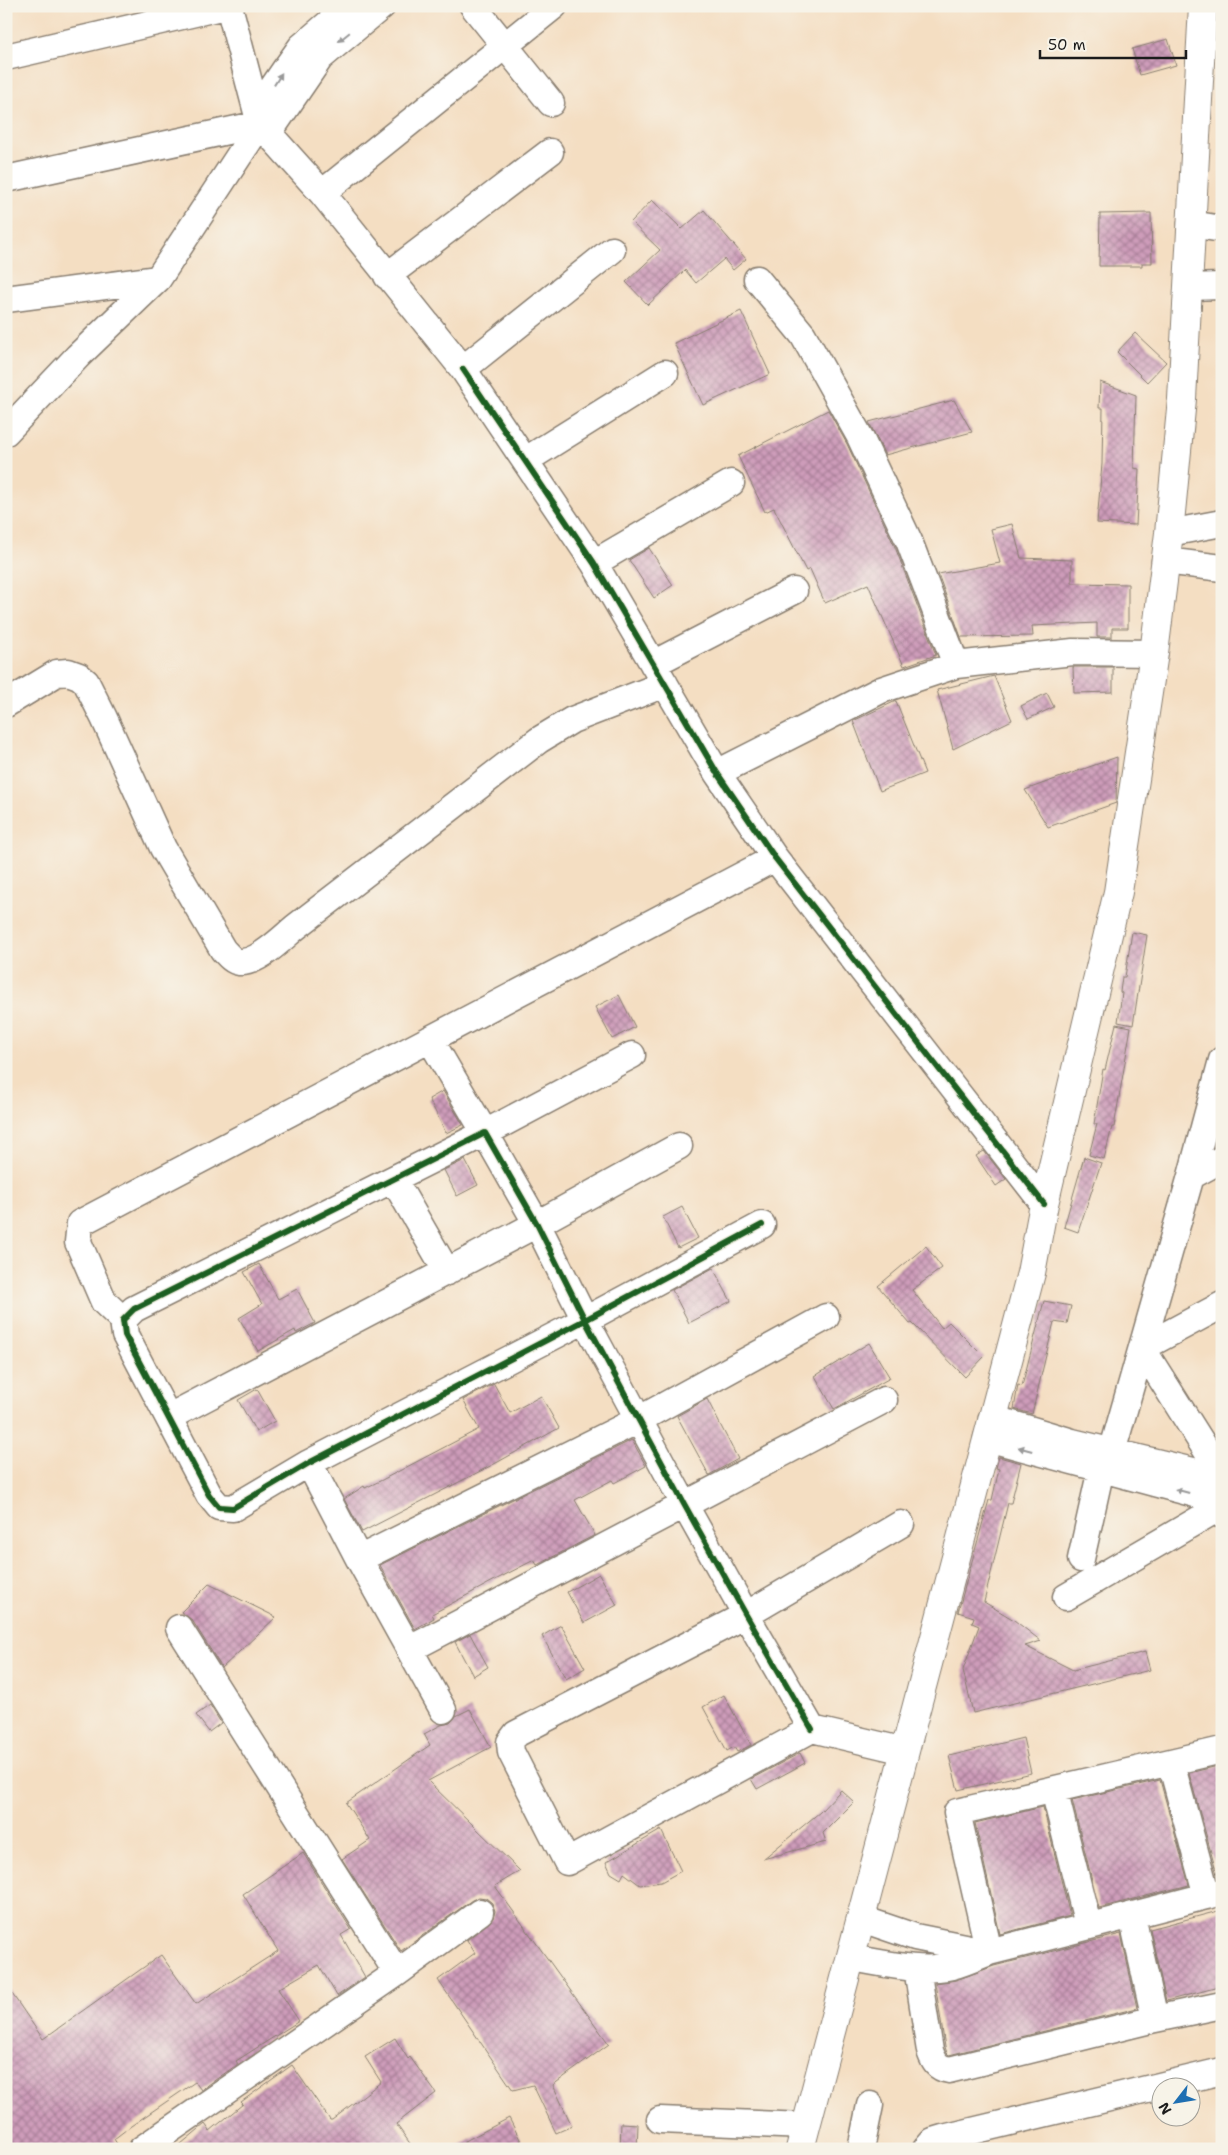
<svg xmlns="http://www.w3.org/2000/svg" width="1228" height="2155" font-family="'Shantell Sans',sans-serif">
	<defs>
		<pattern id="building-cross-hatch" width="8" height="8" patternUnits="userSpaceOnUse" patternTransform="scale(1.25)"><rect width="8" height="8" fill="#ce9cba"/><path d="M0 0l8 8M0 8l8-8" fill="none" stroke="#a67e96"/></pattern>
	</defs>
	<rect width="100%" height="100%" fill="#f7f3e8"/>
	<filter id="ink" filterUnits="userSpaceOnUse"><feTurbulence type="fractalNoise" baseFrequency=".02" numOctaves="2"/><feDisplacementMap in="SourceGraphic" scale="10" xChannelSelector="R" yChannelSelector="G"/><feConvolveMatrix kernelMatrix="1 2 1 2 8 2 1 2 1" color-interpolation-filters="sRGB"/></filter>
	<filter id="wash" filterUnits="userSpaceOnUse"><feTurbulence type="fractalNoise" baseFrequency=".0096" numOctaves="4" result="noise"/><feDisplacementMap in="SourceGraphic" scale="20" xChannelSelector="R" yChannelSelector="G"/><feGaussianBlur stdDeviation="1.12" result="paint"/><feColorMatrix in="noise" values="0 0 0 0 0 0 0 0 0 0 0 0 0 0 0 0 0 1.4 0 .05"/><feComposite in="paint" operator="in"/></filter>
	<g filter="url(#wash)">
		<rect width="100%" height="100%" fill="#f4dec2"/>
		<g id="blocks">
			<path fill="url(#building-cross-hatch)" d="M 1168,39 L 1176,65 L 1140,75 L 1132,49 Z
				M 652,200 L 682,229 L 704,210 L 746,259 L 733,270 L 724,259 L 696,283 L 685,270 L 648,305 L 626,282 L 660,250 L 631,222 Z
				M 1151,213 L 1152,263 L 1142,263 L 1142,266 L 1099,266 L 1100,214 Z
				M 741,311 L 770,374 L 703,405 L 674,343 Z
				M 1135,333 L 1166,362 L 1147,382 L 1117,352 Z
				M 1100,382 L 1136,395 L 1134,468 L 1139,469 L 1136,525 L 1097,523 L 1102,464 L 1103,408 L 1099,408 Z
				M 954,400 L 972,432 L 885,455 L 869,422 Z
				M 828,410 L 847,444 L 895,547 L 936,655 L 904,666 L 868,584 L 825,603 L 810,569 L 806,571 L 774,508 L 765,512 L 738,456 Z
				M 1012,524 L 1021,558 L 1072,560 L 1072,583 L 1128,584 L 1128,628 L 1112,628 L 1112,637 L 1097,637 L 1097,623 L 1032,626 L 1033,636 L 961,637 L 938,574 L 1000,563 L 991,529 Z
				M 649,548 L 673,585 L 654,598 L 629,560 Z
				M 1073,667 L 1113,667 L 1113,692 L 1074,693 Z
				M 994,676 L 1012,720 L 953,749 L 937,690 Z
				M 1047,693 L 1054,707 L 1028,719 L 1021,706 Z
				M 896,701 L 925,773 L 880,791 L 853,721 Z
				M 1117,757 L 1116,803 L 1048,827 L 1025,790 Z
				M 1132,932 L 1147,935 L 1133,1025 L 1118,1022 L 1122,993 L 1120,992 L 1122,977 L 1125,977 Z
				M 619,995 L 635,1027 L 612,1039 L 595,1007 Z
				M 1116,1024 L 1131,1027 L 1114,1127 L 1112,1127 L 1104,1159 L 1089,1155 L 1097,1124 L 1094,1124 L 1103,1069 L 1105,1070 Z
				M 443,1091 L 463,1125 L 446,1133 L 429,1099 Z
				M 984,1151 L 1006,1179 L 996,1186 L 976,1156 Z
				M 1084,1157 L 1101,1163 L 1078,1232 L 1064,1227 Z
				M 465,1160 L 478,1185 L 457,1196 L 444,1170 Z
				M 682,1207 L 698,1238 L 678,1248 L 663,1217 Z
				M 926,1246 L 942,1268 L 912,1290 L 942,1328 L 949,1322 L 984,1357 L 965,1377 L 912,1323 L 910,1324 L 878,1286 Z
				M 259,1264 L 278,1299 L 297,1289 L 315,1323 L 296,1333 L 295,1330 L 258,1351 L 239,1318 L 262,1304 L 244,1272 Z
				M 713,1268 L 731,1301 L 689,1323 L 672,1290 Z
				M 1044,1301 L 1071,1306 L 1067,1324 L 1054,1322 L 1032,1414 L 1014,1409 L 1018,1385 L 1022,1386 Z
				M 869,1343 L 890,1378 L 834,1409 L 815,1376 Z
				M 494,1384 L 510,1413 L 541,1396 L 559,1428 L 498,1462 L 362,1532 L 344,1499 L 364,1486 L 365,1488 L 382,1480 L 479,1429 L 463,1400 Z
				M 257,1389 L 275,1421 L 256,1432 L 238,1400 Z
				M 707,1399 L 738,1459 L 709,1475 L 677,1416 Z
				M 632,1440 L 646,1466 L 614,1483 L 612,1480 L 575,1500 L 595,1535 L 537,1565 L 534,1560 L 497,1579 L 432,1614 L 434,1618 L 415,1629 L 380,1565 Z
				M 999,1457 L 1021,1463 L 1011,1503 L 1008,1503 L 984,1602 L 1014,1620 L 1041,1641 L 1025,1646 L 1073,1670 L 1145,1652 L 1150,1670 L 973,1713 L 963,1670 L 979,1626 L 972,1623 L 974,1617 L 958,1612 L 989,1500 L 992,1500 L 999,1469 L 996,1468 Z
				M 599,1574 L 617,1605 L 584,1623 L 567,1592 Z
				M 209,1584 L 276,1617 L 222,1668 L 192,1620 L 181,1612 Z
				M 561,1625 L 585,1668 L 566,1679 L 542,1636 Z
				M 470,1634 L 488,1667 L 473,1676 L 455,1642 Z
				M 724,1695 L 751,1745 L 737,1752 L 734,1747 L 727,1751 L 703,1707 Z
				M 210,1705 L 221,1723 L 209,1732 L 196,1715 Z
				M 470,1709 L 491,1747 L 428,1781 L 520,1871 L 495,1886 L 609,2044 L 553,2085 L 572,2126 L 556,2133 L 533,2085 L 513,2090 L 438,1980 L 475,1953 L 467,1940 L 493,1918 L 495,1911 L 492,1903 L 486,1898 L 479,1897 L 472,1900 L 401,1951 L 342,1859 L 370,1840 L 346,1803 L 430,1745 L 424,1734 L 441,1725 L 450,1723 L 456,1716 Z
				M 1023,1738 L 1031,1773 L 958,1790 L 949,1756 Z
				M 800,1753 L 805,1763 L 757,1789 L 751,1779 Z
				M 1222,1765 L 1222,1877 L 1218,1878 L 1189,1773 Z
				M 1160,1780 L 1189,1885 L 1099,1908 L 1072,1800 Z
				M 841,1790 L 854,1802 L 823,1833 L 826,1842 L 763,1859 L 820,1812 Z
				M 1043,1807 L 1070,1916 L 1000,1934 L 975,1823 Z
				M 661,1830 L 681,1871 L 661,1882 L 640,1885 L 624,1873 L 621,1879 L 611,1873 L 606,1862 Z
				M 303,1853 L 351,1929 L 341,1935 L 365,1977 L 337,1996 L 319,1965 L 278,1989 L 299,2021 L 236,2061 L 238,2064 L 201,2090 L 195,2082 L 131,2126 L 114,2139 L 120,2149 L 6,2149 L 6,1985 L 43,2039 L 161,1955 L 196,2004 L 278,1951 L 243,1894 Z
				M 1222,1910 L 1222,1986 L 1166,2001 L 1150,1929 Z
				M 1121,1934 L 1137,2008 L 949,2055 L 947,2053 L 945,2047 L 935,1983 L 956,1980 L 994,1966 Z
				M 395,2038 L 408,2059 L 410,2057 L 436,2093 L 396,2124 L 414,2149 L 175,2149 L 205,2124 L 210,2131 L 243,2104 L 241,2102 L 292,2065 L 330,2120 L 332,2120 L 381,2082 L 365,2057 Z
				M 509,2118 L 525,2149 L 450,2149 Z
				M 621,2123 L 638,2124 L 637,2149 L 620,2149 Z"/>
		</g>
	</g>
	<g filter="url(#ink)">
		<use href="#blocks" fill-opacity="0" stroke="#887d6f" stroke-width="1"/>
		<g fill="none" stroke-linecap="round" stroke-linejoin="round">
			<defs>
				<path id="minor" d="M 229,6 L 260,124 L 322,193 L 463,369 L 612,250
					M 473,6 L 551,103
					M 6,57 L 225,6
					M 268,134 L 320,58 L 382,6
					M 6,179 L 260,124
					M 322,193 L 554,6
					M 1191,224 L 1222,229
					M 387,276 L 550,152
					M 1188,287 L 1222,286
					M 6,299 L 158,279 L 260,124 L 273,87 L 286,68 L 301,47 L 349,6
					M 463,369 L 594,563 L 717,773 L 775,858 L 1044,1204
					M 6,432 L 78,356 L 158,279
					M 526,460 L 665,373
					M 1169,533 L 1222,523
					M 1165,561 L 1222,568
					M 594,563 L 731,483
					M 653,664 L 794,591
					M 956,665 L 1073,652 L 1154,653
					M 6,704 L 57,673 L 68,672 L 79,676 L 86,682 L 104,718 L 163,848 L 223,950 C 227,954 232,961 239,962 C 258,964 283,937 297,926 L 539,740 L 572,720 L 665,684
					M 717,773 L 881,690 L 956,665 L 909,541 L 860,437 L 803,335 L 757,279
					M 430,1039 L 485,1133 L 632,1055
					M 1191,1176 L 1222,1159
					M 394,1180 L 447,1272
					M 762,1225 L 585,1320 L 309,1463 L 233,1508 L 219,1507 L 209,1495 L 125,1335 L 123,1320 L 134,1309 L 485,1133 L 537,1224 L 585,1320 L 684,1504 L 746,1615 L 812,1729
					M 1222,1305 L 1142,1348 L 1222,1475
					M 123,1320 L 104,1302 L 78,1242 L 80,1223 L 775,858
					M 169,1417 L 537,1224 L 679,1146
					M 992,1418 L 1072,1442 L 1222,1478
					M 987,1438 L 1195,1494 L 1210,1500 L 1222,1515
					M 1112,1452 L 1191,1176 L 1222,1060
					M 309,1463 L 359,1559 L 640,1419 L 826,1317
					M 901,1524 L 746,1615 L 516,1734 L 510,1742 L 511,1752 L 567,1862 L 812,1729 L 905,1751
					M 359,1559 L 443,1710
					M 1081,1559 L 1101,1469
					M 1066,1597 L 1222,1506
					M 179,1628 L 397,1973
					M 410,1649 L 884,1400
					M 1171,1763 L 1207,1896
					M 1054,1790 L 1088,1925
					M 1132,1916 L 1155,2019
					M 862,1919 L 915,1937 L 989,1952 L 1222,1892
					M 851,1958 C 884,1963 919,1973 952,1966 C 964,1963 977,1957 989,1952 L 957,1812 L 1222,1750
					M 917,1968 L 930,2051 C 934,2062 937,2068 949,2070 L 1155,2019 L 1222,2005
					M 660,2120 L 805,2126
					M 142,2149 L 397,1973 L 480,1912
					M 861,2149 L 870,2105
					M 926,2149 L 933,2141 L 943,2138 L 1222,2071"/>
				<path id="major" d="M 800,2149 L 1031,1273 L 1044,1204 L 1118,892 L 1154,653 L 1169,533 L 1182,399 L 1203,6"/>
			</defs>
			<use href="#minor" stroke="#887d6f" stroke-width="29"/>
			<use href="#major" stroke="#887d6f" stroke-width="30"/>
			<use href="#minor" stroke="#fff" stroke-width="26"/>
			<use href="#major" stroke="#fff" stroke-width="28"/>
			<defs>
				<path id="cycleway" d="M 463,369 L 594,563 L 717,773 L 775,858 L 1044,1204
					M 762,1225 L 585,1320 L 309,1463 L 233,1508 L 219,1507 L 209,1495 L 125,1335 L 123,1320 L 134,1309 L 485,1133 L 537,1224 L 585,1320 L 684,1504 L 746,1615 L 812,1729"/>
			</defs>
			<use href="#cycleway" stroke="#f7f3e8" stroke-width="9"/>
			<use href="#cycleway" stroke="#1b5e20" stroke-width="6"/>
		</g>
		<defs><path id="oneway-solid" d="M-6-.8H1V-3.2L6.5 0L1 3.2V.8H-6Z" transform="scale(1.25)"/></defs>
		<g fill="#999">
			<use href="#oneway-solid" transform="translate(344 37) rotate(141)"/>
			<use href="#oneway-solid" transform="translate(278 79) rotate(-58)"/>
			<use href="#oneway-solid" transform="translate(1025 1449) rotate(-165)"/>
			<use href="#oneway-solid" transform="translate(1182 1491) rotate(-165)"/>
		</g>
	</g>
	<rect width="1228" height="2155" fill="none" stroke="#f7f3e8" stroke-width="25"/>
	<g transform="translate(1176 2102) rotate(239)"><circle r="24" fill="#f7f3e8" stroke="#9f9d96"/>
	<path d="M0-4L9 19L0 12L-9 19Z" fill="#1f6fb2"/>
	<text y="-8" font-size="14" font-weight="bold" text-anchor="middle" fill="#1c1c1c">N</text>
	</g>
	<path d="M1040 50v8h146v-8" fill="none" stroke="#1c1c1c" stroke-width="2.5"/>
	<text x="1048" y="50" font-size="15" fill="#1c1c1c" stroke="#f7f3e8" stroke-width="4" paint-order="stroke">50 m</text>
</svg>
